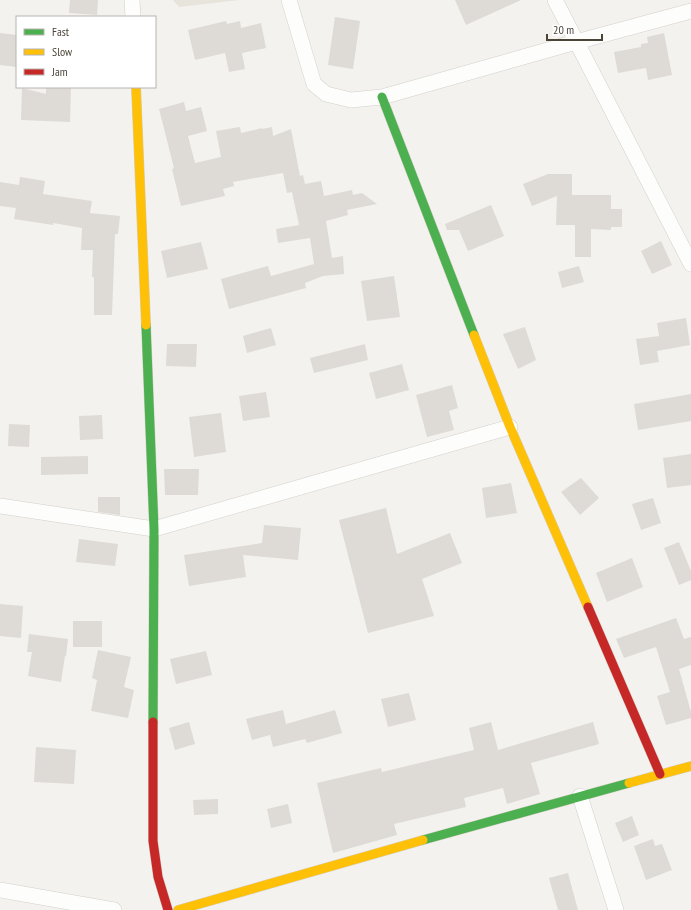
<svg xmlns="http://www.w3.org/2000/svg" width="691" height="910" font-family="'PT Sans Narrow',sans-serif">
	<rect width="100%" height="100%" fill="#f4f2ee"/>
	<path fill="#e7e4dc" d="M 173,0 L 240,0 L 179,7 Z"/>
	<path fill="#dedbd6" d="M 70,0 L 98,0 L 97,15 L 69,13 Z
		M 455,0 L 521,0 L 466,25 Z
		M 335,17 L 360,21 L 353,69 L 328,65 Z
		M 226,21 L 227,24 L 240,21 L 241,28 L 261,23 L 266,48 L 242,53 L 245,69 L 229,72 L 225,53 L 195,60 L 188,30 Z
		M 0,33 L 17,35 L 17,67 L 0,65 Z
		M 664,33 L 672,75 L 648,80 L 646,68 L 618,73 L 614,52 L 641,47 L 641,44 L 648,43 L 647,37 Z
		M 46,87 L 71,87 L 70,122 L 21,120 L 22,88 L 46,94 Z
		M 184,102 L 186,111 L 201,107 L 207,131 L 188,136 L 195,163 L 221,157 L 216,131 L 240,127 L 241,133 L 262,128 L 262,129 L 272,127 L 273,136 L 291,129 L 300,176 L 303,175 L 305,184 L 321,181 L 324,196 L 352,190 L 353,195 L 362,193 L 377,204 L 347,210 L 348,215 L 326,221 L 332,258 L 343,256 L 344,274 L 323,276 L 305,283 L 306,288 L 229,309 L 221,279 L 268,266 L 271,276 L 314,264 L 310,238 L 278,243 L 276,229 L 299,225 L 292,192 L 287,193 L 283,173 L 233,182 L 234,186 L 223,189 L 225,196 L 181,206 L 172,169 L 174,168 L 159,109 Z
		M 548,174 L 572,174 L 572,195 L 611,195 L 611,209 L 622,209 L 622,227 L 611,227 L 611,230 L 591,229 L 591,257 L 575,257 L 575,225 L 556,225 L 557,196 L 532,206 L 523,184 Z
		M 20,177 L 45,181 L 43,194 L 92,201 L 90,213 L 120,216 L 118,234 L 115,234 L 112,315 L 94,315 L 94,277 L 92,277 L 93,250 L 81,250 L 82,228 L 53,223 L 53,225 L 14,219 L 16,208 L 0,206 L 0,182 L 19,185 Z
		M 491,205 L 504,236 L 468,251 L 459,230 L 447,230 L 445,224 Z
		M 661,241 L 672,265 L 652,274 L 641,251 Z
		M 201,242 L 208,269 L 167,278 L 161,251 Z
		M 579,266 L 584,282 L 562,288 L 558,272 Z
		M 394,276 L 400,317 L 367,321 L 361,281 Z
		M 686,318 L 690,345 L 657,351 L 659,362 L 640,365 L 636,339 L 659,336 L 657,323 Z
		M 525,327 L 536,360 L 518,369 L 503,334 Z
		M 271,328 L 276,345 L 247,353 L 243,336 Z
		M 167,344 L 197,344 L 196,367 L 166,366 Z
		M 365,344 L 368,360 L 314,373 L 310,358 Z
		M 402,364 L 409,390 L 376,399 L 369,373 Z
		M 452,385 L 458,408 L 449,411 L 454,430 L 427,437 L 416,395 Z
		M 266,392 L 270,417 L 243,421 L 239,396 Z
		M 691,394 L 691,421 L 638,430 L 634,404 Z
		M 221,413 L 226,452 L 194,457 L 189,417 Z
		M 102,415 L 103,439 L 80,440 L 79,416 Z
		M 9,424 L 30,425 L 29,447 L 8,446 Z
		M 691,454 L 691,485 L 667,488 L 663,458 Z
		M 88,456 L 88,474 L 41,475 L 41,457 Z
		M 164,469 L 199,469 L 198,495 L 165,495 Z
		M 581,478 L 599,498 L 580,515 L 561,492 Z
		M 511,483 L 517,513 L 486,518 L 482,488 Z
		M 98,497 L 120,497 L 120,515 L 98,512 Z
		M 653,498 L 661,523 L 641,530 L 632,504 Z
		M 386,508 L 397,554 L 450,533 L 462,563 L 422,579 L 434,616 L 368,633 L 339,520 Z
		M 264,525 L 301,528 L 298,560 L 243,555 L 246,577 L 189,586 L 184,555 L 262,543 Z
		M 79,539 L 118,544 L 115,566 L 76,562 Z
		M 679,542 L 691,571 L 691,580 L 679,585 L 664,548 Z
		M 632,558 L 643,587 L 607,602 L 596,573 Z
		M 0,604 L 23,606 L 21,638 L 0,636 Z
		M 676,618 L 684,639 L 691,637 L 691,665 L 679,669 L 691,712 L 691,718 L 666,725 L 657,696 L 670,692 L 656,647 L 624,658 L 616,639 Z
		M 73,621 L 102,621 L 102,647 L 73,647 Z
		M 29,634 L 68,639 L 66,656 L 65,656 L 61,682 L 28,676 L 32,652 L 27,652 Z
		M 98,650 L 131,657 L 124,687 L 134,690 L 128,718 L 91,711 L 97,680 L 92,678 Z
		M 206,651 L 212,675 L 176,684 L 170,659 Z
		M 409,693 L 416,720 L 388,727 L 381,699 Z
		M 283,710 L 286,724 L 335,710 L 342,733 L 307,743 L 305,739 L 273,747 L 270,735 L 252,740 L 246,719 Z
		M 189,722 L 195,744 L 175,750 L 169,728 Z
		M 491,722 L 498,750 L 593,722 L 599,744 L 531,763 L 540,794 L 507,804 L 503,788 L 464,798 L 466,807 L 394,824 L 397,835 L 333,853 L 317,783 L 381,768 L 382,772 L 474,750 L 469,728 Z
		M 36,747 L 76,750 L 74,784 L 34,782 Z
		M 218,799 L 218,814 L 194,815 L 193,800 Z
		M 288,804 L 292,823 L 271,828 L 267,809 Z
		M 632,816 L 639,835 L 623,842 L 615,823 Z
		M 653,839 L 655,846 L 662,844 L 672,870 L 646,880 L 634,846 Z
		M 568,873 L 578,910 L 558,910 L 549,878 Z"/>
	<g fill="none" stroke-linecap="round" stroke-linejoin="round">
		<defs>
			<path id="street" d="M 132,0 L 133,17
				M 289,0 L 314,84 L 326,94 L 351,100 L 382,97 L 576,42 L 691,11
				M 555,0 L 691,264
				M 0,506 L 154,529 L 510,427
				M 580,796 L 616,910
				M 0,890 L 114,910"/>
			<path id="fast" d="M 382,97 L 474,335
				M 146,325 L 154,529 L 153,722
				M 423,840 L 629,783"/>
			<path id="slow" d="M 136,87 L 146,325
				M 474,335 L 510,427 L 588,607
				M 629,783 L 691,766
				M 178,910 L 423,840"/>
			<path id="jam" d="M 588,607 L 660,774
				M 153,722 L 153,841 L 158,877 L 168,910"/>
		</defs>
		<use href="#street" stroke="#d2d0cb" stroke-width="16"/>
		<use href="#fast" stroke="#d3cfc5" stroke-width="10"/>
		<use href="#slow" stroke="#d3cfc5" stroke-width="10"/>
		<use href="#jam" stroke="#d3cfc5" stroke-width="10"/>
		<use href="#street" stroke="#fdfdfc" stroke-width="15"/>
		<use href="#fast" stroke="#4caf50" stroke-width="9"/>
		<use href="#slow" stroke="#ffc107" stroke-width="9"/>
		<use href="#jam" stroke="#c62828" stroke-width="9"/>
	</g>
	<rect x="16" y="16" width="140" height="72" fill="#ffffff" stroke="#b7b4b0"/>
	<rect x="24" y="29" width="20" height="6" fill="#4caf50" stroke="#b7b4b0"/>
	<text x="52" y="36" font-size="12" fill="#4b4439">Fast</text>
	<rect x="24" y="49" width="20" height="6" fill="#ffc107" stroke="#b7b4b0"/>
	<text x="52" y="56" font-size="12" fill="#4b4439">Slow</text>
	<rect x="24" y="69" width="20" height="6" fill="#c62828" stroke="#b7b4b0"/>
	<text x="52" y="76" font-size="12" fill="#4b4439">Jam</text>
	<path d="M547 34v6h55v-6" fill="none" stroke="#4b4439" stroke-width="2"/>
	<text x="553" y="34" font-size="12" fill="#4b4439" stroke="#ffffff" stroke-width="3" paint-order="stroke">20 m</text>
</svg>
